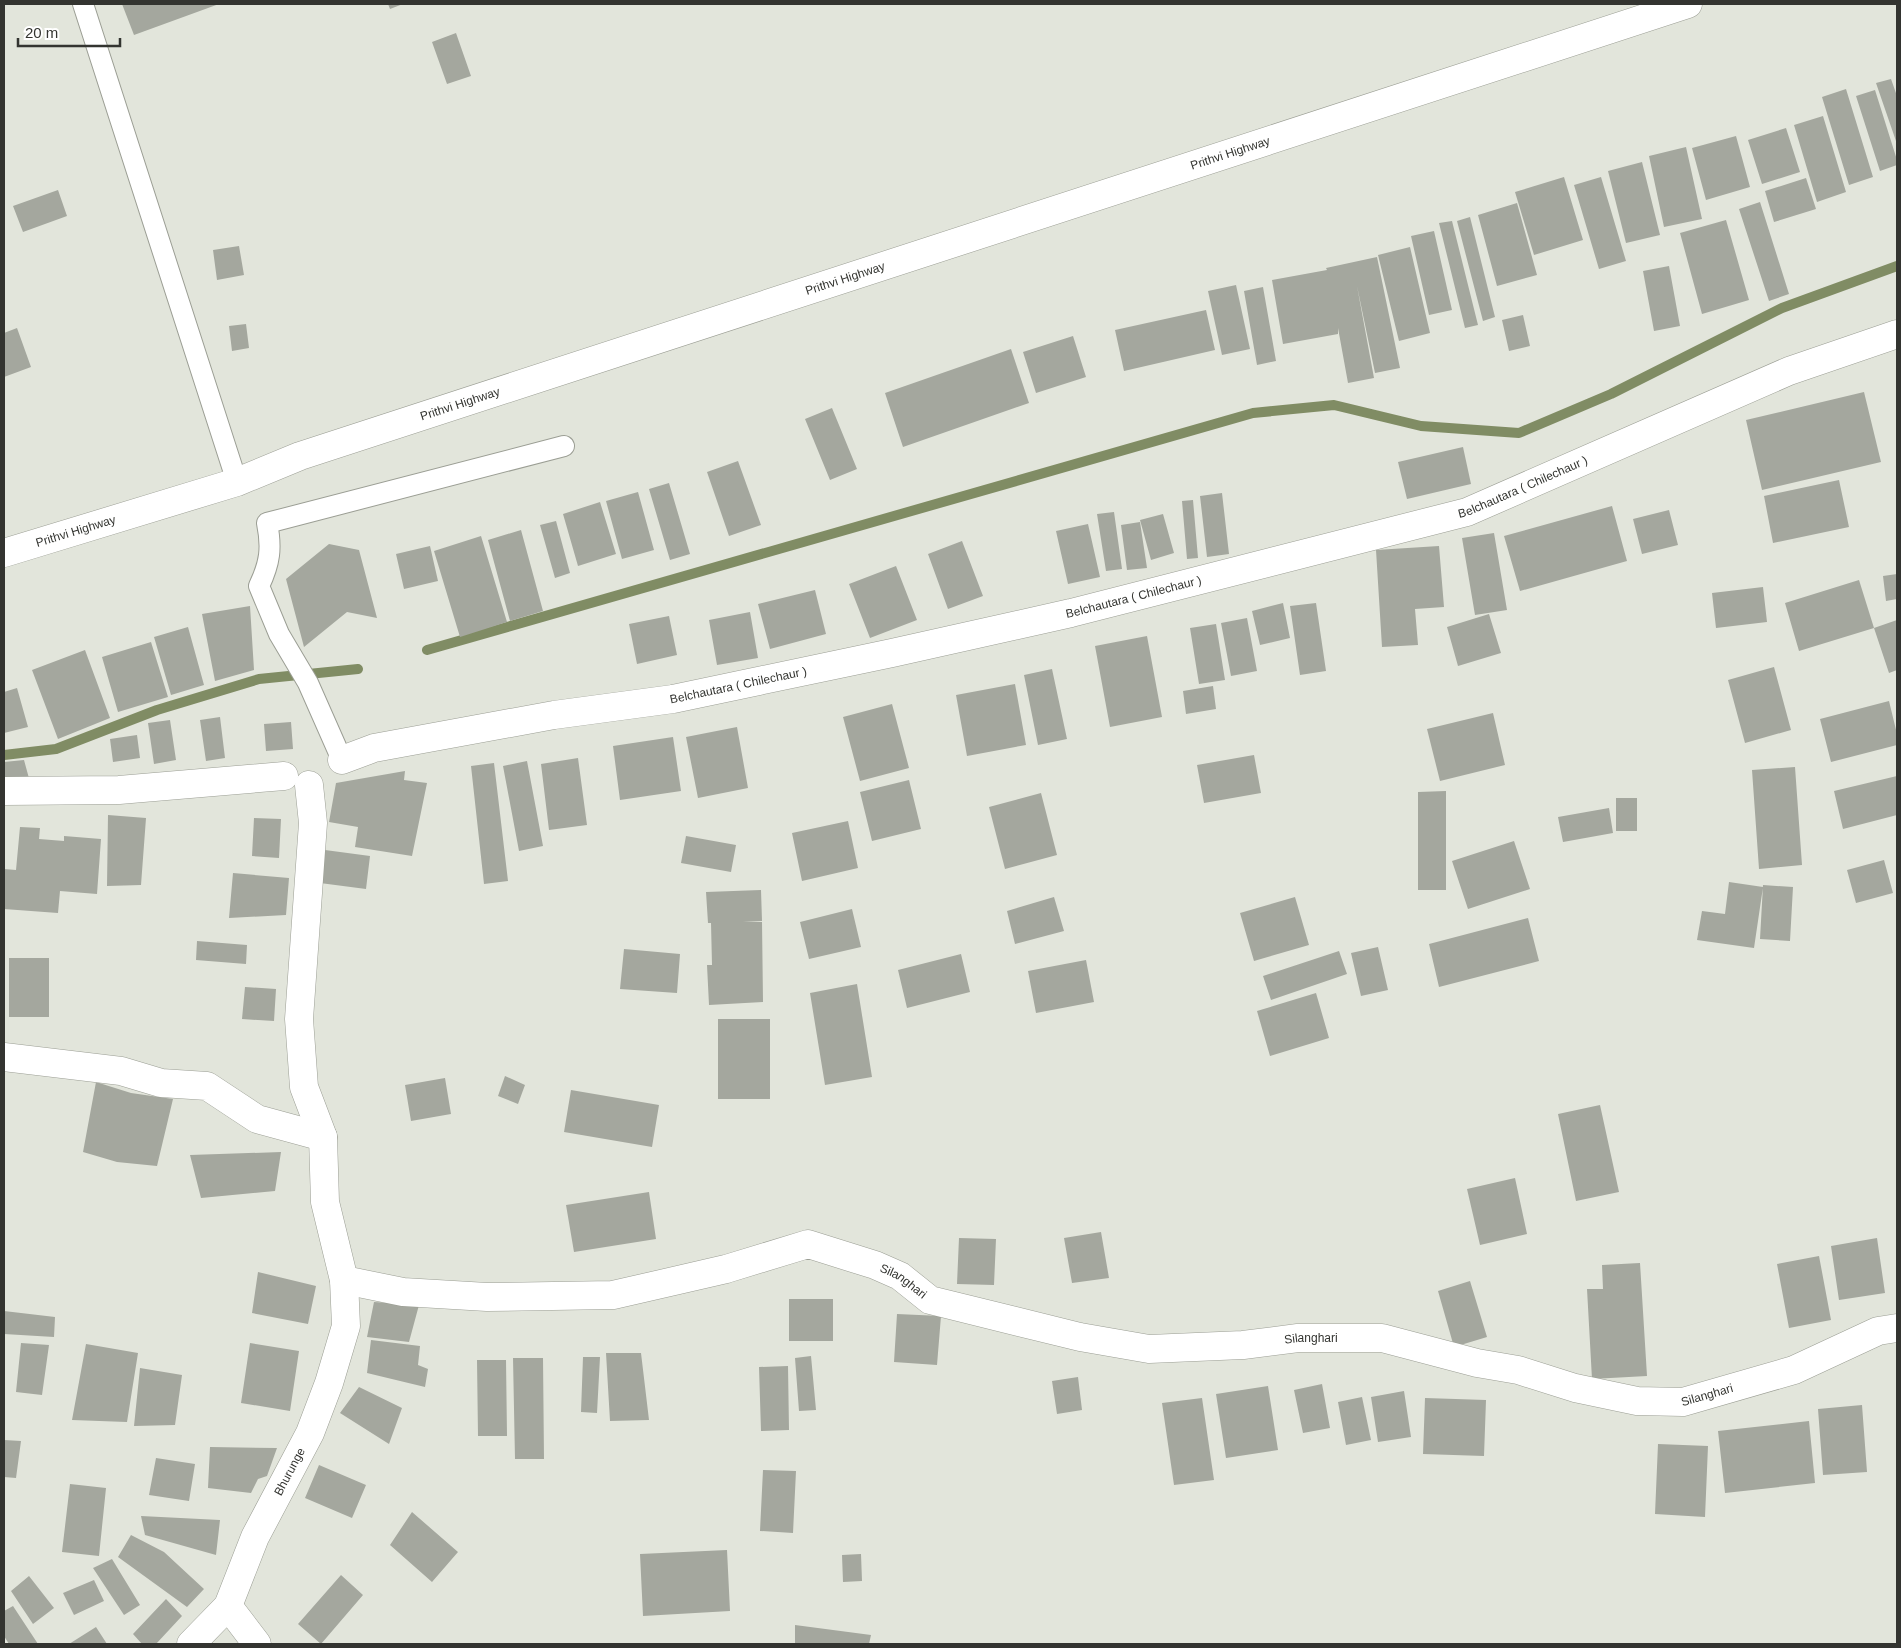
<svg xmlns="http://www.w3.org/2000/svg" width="1901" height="1648" font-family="Helvetica,sans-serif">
	<rect width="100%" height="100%" fill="#e2e5db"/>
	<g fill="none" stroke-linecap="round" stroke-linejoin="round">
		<path stroke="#808c64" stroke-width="10" d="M 427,650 L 1253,413 L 1334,405 L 1421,426 L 1519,433 L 1611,394 L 1782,308 L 1897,266
			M 4,755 L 56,749 L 157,710 L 259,679 L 358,669"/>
	</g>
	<path fill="#a4a79e" d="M 122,4 L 219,4 L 134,35 Z
		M 388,4 L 403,4 L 390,9 Z
		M 456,33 L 471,76 L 447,84 L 432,42 Z
		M 1891,79 L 1897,96 L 1897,144 L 1876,83 Z
		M 1846,89 L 1873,177 L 1849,185 L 1822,97 Z
		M 1875,90 L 1897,160 L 1897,165 L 1880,171 L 1856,96 Z
		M 1823,116 L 1846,192 L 1817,202 L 1794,125 Z
		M 1786,128 L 1800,172 L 1762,184 L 1748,140 Z
		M 1736,136 L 1750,187 L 1706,200 L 1692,148 Z
		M 1686,147 L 1702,219 L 1664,227 L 1649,156 Z
		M 1642,162 L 1660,235 L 1626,243 L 1608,171 Z
		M 1564,177 L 1583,240 L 1534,255 L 1515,192 Z
		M 1601,177 L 1626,261 L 1599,269 L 1574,185 Z
		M 1806,178 L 1816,209 L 1774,222 L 1765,191 Z
		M 58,190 L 67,216 L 23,232 L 13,206 Z
		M 1760,202 L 1789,294 L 1769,301 L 1739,209 Z
		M 1517,203 L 1537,275 L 1497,286 L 1478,215 Z
		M 1470,217 L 1495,317 L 1483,321 L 1457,221 Z
		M 1726,220 L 1749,300 L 1702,314 L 1680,233 Z
		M 1452,221 L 1478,325 L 1465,328 L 1439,223 Z
		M 1434,231 L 1452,310 L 1429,315 L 1411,236 Z
		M 239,246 L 244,275 L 217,280 L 213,250 Z
		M 1410,247 L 1430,333 L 1399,341 L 1378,255 Z
		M 1377,257 L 1400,368 L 1375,373 L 1357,286 L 1374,378 L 1348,383 L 1338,328 L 1338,334 L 1283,344 L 1272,280 L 1327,270 L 1326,268 Z
		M 1669,266 L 1680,326 L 1654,331 L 1643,271 Z
		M 1236,285 L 1250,349 L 1222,355 L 1208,291 Z
		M 1263,287 L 1276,361 L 1257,365 L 1244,291 Z
		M 1206,310 L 1215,350 L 1124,371 L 1115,330 Z
		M 1523,315 L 1530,346 L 1509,351 L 1502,320 Z
		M 246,324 L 249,348 L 232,351 L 229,326 Z
		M 17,328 L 31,367 L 4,377 L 4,333 Z
		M 1073,336 L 1086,377 L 1036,393 L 1023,352 Z
		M 1011,349 L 1029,403 L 903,447 L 885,393 Z
		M 1864,392 L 1881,462 L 1762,490 L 1746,420 Z
		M 832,408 L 857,469 L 830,480 L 805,419 Z
		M 1463,447 L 1471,484 L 1407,499 L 1398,462 Z
		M 738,461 L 761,525 L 729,536 L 707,472 Z
		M 1839,480 L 1849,527 L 1773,543 L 1764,496 Z
		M 669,483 L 690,554 L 670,560 L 649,489 Z
		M 638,492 L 654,550 L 622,559 L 606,501 Z
		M 1222,493 L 1229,554 L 1207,557 L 1200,496 Z
		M 1193,500 L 1198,558 L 1187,559 L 1182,501 Z
		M 600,502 L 616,554 L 578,566 L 563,514 Z
		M 1612,506 L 1627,561 L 1520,591 L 1504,536 Z
		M 1669,510 L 1678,545 L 1642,554 L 1633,519 Z
		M 1114,512 L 1122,569 L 1106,571 L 1097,514 Z
		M 1163,514 L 1174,553 L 1151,560 L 1140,520 Z
		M 556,521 L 570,573 L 555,578 L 540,525 Z
		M 1140,522 L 1147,568 L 1127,570 L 1121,525 Z
		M 1088,524 L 1100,577 L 1068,584 L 1056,531 Z
		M 521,530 L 543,611 L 510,621 L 488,540 Z
		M 1494,533 L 1507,610 L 1475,615 L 1462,538 Z
		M 481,536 L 507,622 L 460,637 L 434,551 Z
		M 962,541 L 983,596 L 948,609 L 928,554 Z
		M 329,544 L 359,550 L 377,618 L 347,612 L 304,647 L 286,579 Z
		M 430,546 L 438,581 L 404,589 L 396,554 Z
		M 1439,546 L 1444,607 L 1415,609 L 1418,645 L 1382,647 L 1376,550 Z
		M 896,566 L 917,620 L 870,638 L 849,584 Z
		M 1897,574 L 1897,599 L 1886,601 L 1883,576 Z
		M 1859,580 L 1874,628 L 1799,651 L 1785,603 Z
		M 1763,587 L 1767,622 L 1716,628 L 1712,593 Z
		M 815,590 L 826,634 L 770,649 L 758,604 Z
		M 1283,603 L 1290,638 L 1260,645 L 1252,611 Z
		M 1316,603 L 1326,671 L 1300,675 L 1290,606 Z
		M 250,606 L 254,670 L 215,681 L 202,614 Z
		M 750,612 L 758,658 L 717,665 L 709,620 Z
		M 1489,614 L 1501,653 L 1458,666 L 1447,627 Z
		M 669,616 L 677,655 L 637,664 L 629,624 Z
		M 1247,618 L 1257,671 L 1231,676 L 1221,623 Z
		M 1897,620 L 1897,670 L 1889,673 L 1874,628 Z
		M 1216,624 L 1225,680 L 1199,684 L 1190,628 Z
		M 188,627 L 204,685 L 171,695 L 154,637 Z
		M 1147,636 L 1162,717 L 1110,727 L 1095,646 Z
		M 151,642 L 168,697 L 118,712 L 102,657 Z
		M 85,650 L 110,718 L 58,739 L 32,670 Z
		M 1774,667 L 1791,730 L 1745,743 L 1728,680 Z
		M 1052,669 L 1067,739 L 1038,745 L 1024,675 Z
		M 1015,684 L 1026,745 L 967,756 L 956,695 Z
		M 1213,686 L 1216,709 L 1186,714 L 1183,691 Z
		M 17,688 L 28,727 L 4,733 L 4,692 Z
		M 1889,701 L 1897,734 L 1897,745 L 1831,762 L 1820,719 Z
		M 892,704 L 909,768 L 860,781 L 843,717 Z
		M 1493,713 L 1505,765 L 1440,781 L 1427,729 Z
		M 220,717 L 225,758 L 206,761 L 200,720 Z
		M 170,720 L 176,760 L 154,764 L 148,723 Z
		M 291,722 L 293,749 L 266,751 L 264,724 Z
		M 737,727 L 748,788 L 698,798 L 686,737 Z
		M 137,735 L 140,758 L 113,762 L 110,739 Z
		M 673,737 L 681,791 L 620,800 L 613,746 Z
		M 1254,755 L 1261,793 L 1204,803 L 1197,765 Z
		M 578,758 L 587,825 L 549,830 L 541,764 Z
		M 24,760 L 30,782 L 4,781 L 4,762 Z
		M 527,761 L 543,846 L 519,851 L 503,766 Z
		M 494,763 L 508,881 L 484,884 L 471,766 Z
		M 1795,767 L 1802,865 L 1759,869 L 1752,770 Z
		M 405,771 L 404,780 L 427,783 L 412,856 L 355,847 L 358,827 L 329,822 L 336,783 Z
		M 1897,776 L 1897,815 L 1843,829 L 1834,791 Z
		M 909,780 L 921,829 L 872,841 L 860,792 Z
		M 1446,791 L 1446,890 L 1418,890 L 1418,792 Z
		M 1041,793 L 1057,855 L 1005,869 L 989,807 Z
		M 1616,798 L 1637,798 L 1637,831 L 1616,831 Z
		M 1609,808 L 1613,833 L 1563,842 L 1558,817 Z
		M 108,815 L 146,818 L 141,885 L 107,886 Z
		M 254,818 L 281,819 L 279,858 L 252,856 Z
		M 848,821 L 858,868 L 802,881 L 792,833 Z
		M 20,827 L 40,828 L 39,839 L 64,841 L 64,836 L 101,839 L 97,894 L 60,891 L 58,913 L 4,909 L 4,869 L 16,870 Z
		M 686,836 L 736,845 L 731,872 L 681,863 Z
		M 1514,841 L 1530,889 L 1468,909 L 1452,861 Z
		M 325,850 L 370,856 L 366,889 L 320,883 Z
		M 1884,860 L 1893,893 L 1856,903 L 1847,870 Z
		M 233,873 L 289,878 L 286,915 L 229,918 Z
		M 1729,882 L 1763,887 L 1754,948 L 1697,940 L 1702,911 L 1725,914 Z
		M 1763,885 L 1793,887 L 1790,941 L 1760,939 Z
		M 761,890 L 762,921 L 743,922 L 762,922 L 763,1002 L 709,1005 L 707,965 L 712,965 L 711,923 L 708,923 L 706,892 Z
		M 1054,897 L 1064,931 L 1015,944 L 1007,911 Z
		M 1295,897 L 1309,945 L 1254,961 L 1240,913 Z
		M 852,909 L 861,947 L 809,959 L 800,922 Z
		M 1528,918 L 1539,961 L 1439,987 L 1429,944 Z
		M 197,941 L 247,945 L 246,964 L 196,960 Z
		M 1378,947 L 1388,990 L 1361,996 L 1351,953 Z
		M 624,949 L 680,954 L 677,993 L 620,989 Z
		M 1339,951 L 1347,974 L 1271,1000 L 1263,976 Z
		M 961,954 L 970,992 L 907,1008 L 898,970 Z
		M 9,958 L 49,958 L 49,1017 L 9,1017 Z
		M 1086,960 L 1094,1002 L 1036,1013 L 1028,971 Z
		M 857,984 L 872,1077 L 825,1085 L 810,993 Z
		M 245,987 L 276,989 L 274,1021 L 242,1019 Z
		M 1316,993 L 1329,1038 L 1270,1056 L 1257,1011 Z
		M 718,1019 L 770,1019 L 770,1099 L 718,1099 Z
		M 505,1076 L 525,1085 L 518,1104 L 498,1096 Z
		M 445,1078 L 451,1114 L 411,1121 L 405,1085 Z
		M 96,1082 L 131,1093 L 173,1099 L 157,1166 L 117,1162 L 83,1152 Z
		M 571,1090 L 659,1105 L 652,1147 L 564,1132 Z
		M 1600,1105 L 1619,1192 L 1576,1201 L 1558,1114 Z
		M 281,1152 L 275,1191 L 201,1198 L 190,1155 Z
		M 1515,1178 L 1527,1234 L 1480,1245 L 1467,1189 Z
		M 649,1192 L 656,1239 L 574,1252 L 566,1205 Z
		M 1101,1232 L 1109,1278 L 1072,1283 L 1064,1238 Z
		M 959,1238 L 996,1239 L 994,1285 L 957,1284 Z
		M 1877,1238 L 1885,1293 L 1839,1300 L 1831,1246 Z
		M 1819,1256 L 1831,1320 L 1789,1328 L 1777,1264 Z
		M 1640,1263 L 1647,1376 L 1592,1379 L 1587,1289 L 1603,1289 L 1602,1265 Z
		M 258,1272 L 316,1286 L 308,1324 L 252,1313 Z
		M 1470,1281 L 1487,1337 L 1454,1347 L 1438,1291 Z
		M 789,1299 L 833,1299 L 833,1341 L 789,1341 Z
		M 374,1302 L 419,1305 L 409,1342 L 367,1337 Z
		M 4,1311 L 55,1317 L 54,1337 L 4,1334 Z
		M 897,1314 L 941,1316 L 937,1365 L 894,1362 Z
		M 371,1340 L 420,1346 L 418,1365 L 428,1369 L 425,1387 L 367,1373 Z
		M 21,1343 L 49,1345 L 42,1395 L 16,1392 Z
		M 250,1343 L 299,1351 L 290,1411 L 241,1403 Z
		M 86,1344 L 138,1353 L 127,1422 L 72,1420 Z
		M 606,1353 L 641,1353 L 649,1420 L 610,1421 Z
		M 811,1356 L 816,1410 L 799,1411 L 795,1358 Z
		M 583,1357 L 600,1357 L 597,1413 L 581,1412 Z
		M 513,1358 L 543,1358 L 544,1459 L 515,1459 Z
		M 477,1360 L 506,1360 L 507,1436 L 478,1436 Z
		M 788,1366 L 789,1430 L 761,1431 L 759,1367 Z
		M 140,1368 L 182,1375 L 175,1425 L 134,1426 Z
		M 1078,1377 L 1082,1410 L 1057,1414 L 1052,1381 Z
		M 1322,1384 L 1330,1428 L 1303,1433 L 1294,1390 Z
		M 1268,1386 L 1278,1450 L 1226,1458 L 1216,1394 Z
		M 359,1387 L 402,1408 L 389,1444 L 340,1413 Z
		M 1404,1391 L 1411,1437 L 1378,1442 L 1371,1397 Z
		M 1362,1397 L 1371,1440 L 1346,1445 L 1338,1402 Z
		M 1202,1398 L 1214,1480 L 1174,1485 L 1162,1403 Z
		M 1425,1398 L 1486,1400 L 1484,1456 L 1423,1454 Z
		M 1862,1405 L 1867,1472 L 1823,1475 L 1818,1409 Z
		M 1809,1421 L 1815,1483 L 1725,1493 L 1718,1431 Z
		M 4,1440 L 21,1441 L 16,1478 L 4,1477 Z
		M 1658,1444 L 1708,1446 L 1705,1517 L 1655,1514 Z
		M 210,1447 L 277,1448 L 267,1476 L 258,1479 L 251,1493 L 208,1488 Z
		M 156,1458 L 195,1464 L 189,1501 L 149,1495 Z
		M 319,1465 L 366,1485 L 352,1518 L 305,1498 Z
		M 763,1470 L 796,1471 L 793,1533 L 760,1531 Z
		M 70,1484 L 106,1488 L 99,1556 L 62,1552 Z
		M 412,1512 L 458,1552 L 432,1582 L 390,1545 Z
		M 141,1516 L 220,1520 L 216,1555 L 145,1535 Z
		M 131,1535 L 164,1552 L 204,1589 L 187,1607 L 118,1557 Z
		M 727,1550 L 730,1611 L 643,1616 L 640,1554 Z
		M 861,1554 L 862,1581 L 843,1582 L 842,1555 Z
		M 112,1559 L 140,1605 L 124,1615 L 93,1568 Z
		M 341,1575 L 363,1595 L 321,1644 L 298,1624 Z
		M 29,1576 L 54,1608 L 33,1624 L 11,1591 Z
		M 94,1580 L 104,1601 L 74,1615 L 63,1593 Z
		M 166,1599 L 182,1616 L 156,1644 L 142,1644 L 133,1634 Z
		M 13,1606 L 38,1644 L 9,1644 L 4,1636 L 4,1611 Z
		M 795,1625 L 871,1635 L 869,1644 L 795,1644 Z
		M 96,1627 L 107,1644 L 69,1644 Z"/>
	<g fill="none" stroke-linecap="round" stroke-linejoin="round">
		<defs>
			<path id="lane" d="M 83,4 L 237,482
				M 342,760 L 308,683 L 279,634 L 259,586 C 270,563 272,548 267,523 L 564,446"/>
			<g id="street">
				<path id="s1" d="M 342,760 L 374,748 L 554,715 L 673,699 L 892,653 L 1071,613 L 1467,512 L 1789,371 L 1897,334"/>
				<path d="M 4,791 L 119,790 L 284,776"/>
				<path d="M 4,1057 L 121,1071 L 161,1083 L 207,1086 L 257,1119 L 323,1137"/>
				<path id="s2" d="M 344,1280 L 403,1292 L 487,1297 L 613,1295 L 726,1269 L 808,1244 L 875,1265 L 900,1276 L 930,1300 L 1080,1337 L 1149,1349 L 1243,1345 L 1298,1338 L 1382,1338 L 1477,1363 L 1518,1370 L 1575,1388 L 1637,1401 L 1683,1402 L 1794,1370 L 1878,1331 L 1897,1328"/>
				<path d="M 228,1606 L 257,1644"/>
				<path id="s3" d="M 191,1644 L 228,1606 L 255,1537 L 310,1433 L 329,1383 L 346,1326 L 344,1280 L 325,1202 L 323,1137 L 304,1087 L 299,1019 L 313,823 L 309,785"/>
			</g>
			<g id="highway">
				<path id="s4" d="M 4,553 L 237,482 L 300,456 L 1688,4"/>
			</g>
		</defs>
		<use href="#lane" stroke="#9b9e94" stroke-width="22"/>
		<use href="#street" stroke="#9b9e94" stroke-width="29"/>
		<use href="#highway" stroke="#9b9e94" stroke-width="29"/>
		<use href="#lane" stroke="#fff" stroke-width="20"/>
		<use href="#street" stroke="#fff" stroke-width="28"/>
		<use href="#highway" stroke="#fff" stroke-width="28"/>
	</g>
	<g text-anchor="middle" stroke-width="4" stroke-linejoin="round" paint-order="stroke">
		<g font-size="12" fill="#333430" stroke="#fff">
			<text dy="4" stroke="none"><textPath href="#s4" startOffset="1290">Prithvi Highway</textPath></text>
			<text dy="4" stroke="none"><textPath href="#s4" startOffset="885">Prithvi Highway</textPath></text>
			<text dy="4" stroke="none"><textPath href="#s4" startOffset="480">Prithvi Highway</textPath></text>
			<text dy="4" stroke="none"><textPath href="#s1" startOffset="1214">Belchautara ( Chilechaur )</textPath></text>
			<text dy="4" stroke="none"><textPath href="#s4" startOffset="75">Prithvi Highway</textPath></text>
			<text dy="4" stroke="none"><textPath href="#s1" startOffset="809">Belchautara ( Chilechaur )</textPath></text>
			<text dy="4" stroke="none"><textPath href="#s1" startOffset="404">Belchautara ( Chilechaur )</textPath></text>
			<text dy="4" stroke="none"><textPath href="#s2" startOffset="575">Silanghari</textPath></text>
			<text dy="4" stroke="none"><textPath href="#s2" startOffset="995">Silanghari</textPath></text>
			<text dy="4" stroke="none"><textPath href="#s2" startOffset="1400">Silanghari</textPath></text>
			<text dy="4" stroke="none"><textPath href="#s3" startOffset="201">Bhurunge</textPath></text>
		</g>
	</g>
	<rect width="1901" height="1648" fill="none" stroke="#333430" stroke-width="10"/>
	<path d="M18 38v8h102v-8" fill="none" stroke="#333430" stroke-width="2.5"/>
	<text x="25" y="38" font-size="15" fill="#333430" stroke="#ffffff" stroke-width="4" paint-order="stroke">20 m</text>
</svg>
